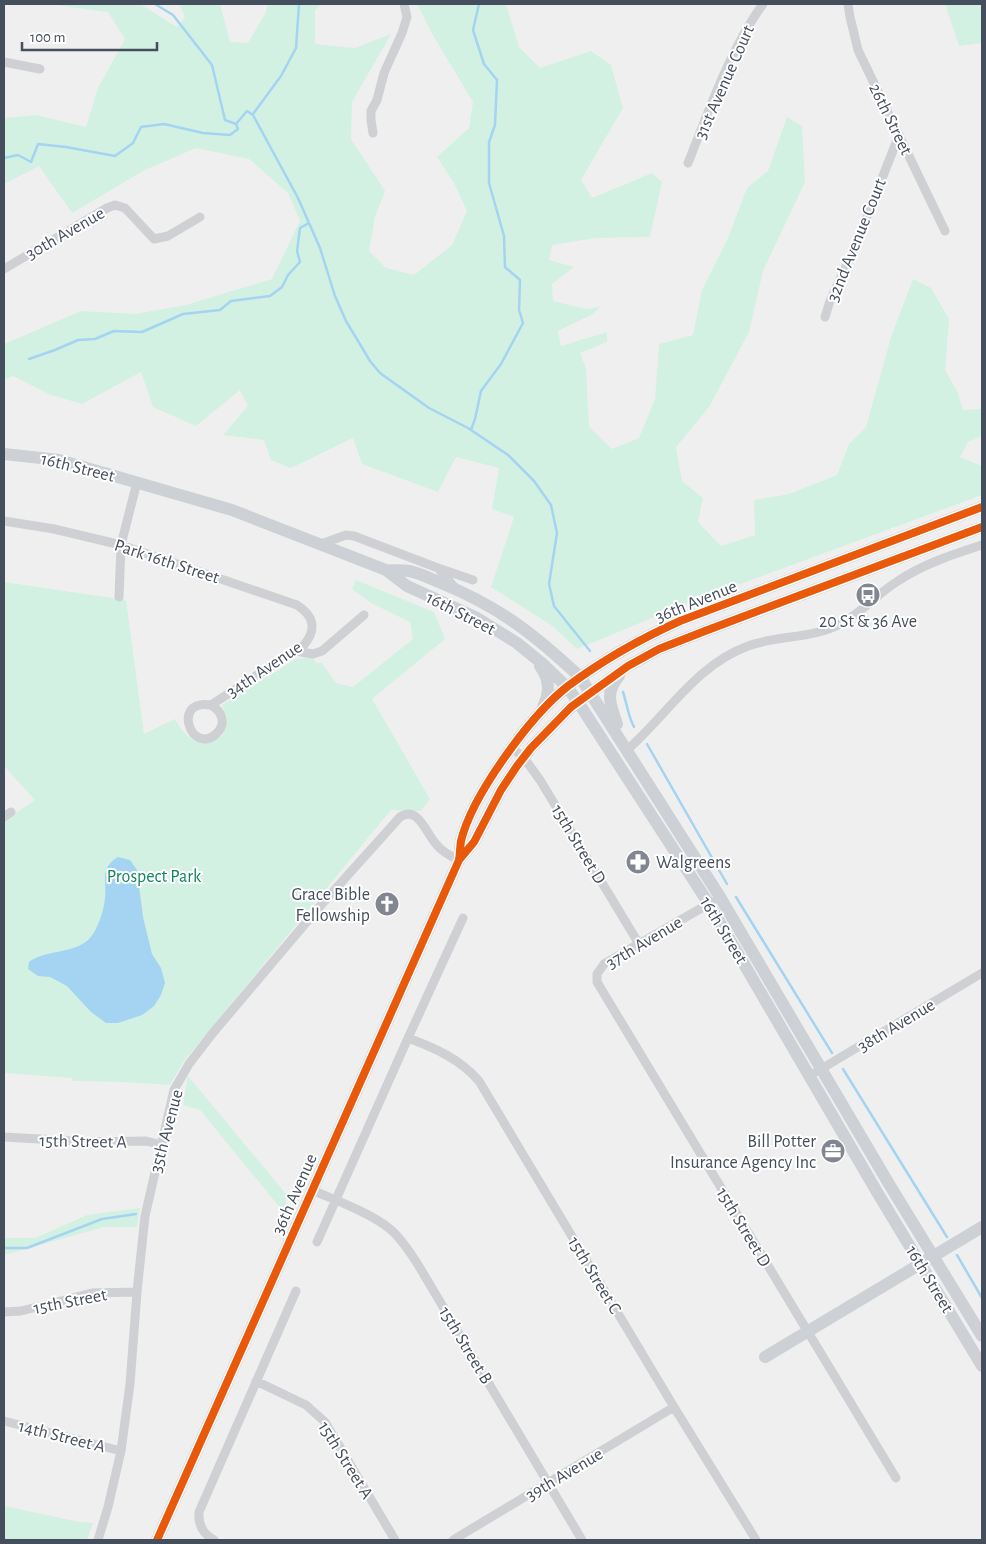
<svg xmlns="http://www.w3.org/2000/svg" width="986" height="1544" font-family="'Alegreya Sans',sans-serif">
	<rect width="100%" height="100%" fill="#f0efef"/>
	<path fill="#d2f1e3" d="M 47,4 L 140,4 L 177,27 L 185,17 L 179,4 L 220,4 L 230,42 L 248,43 L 265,14 L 268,4 L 323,4 L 315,10 L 315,44 L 355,48 L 391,34 L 352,102 L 351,139 L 385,191 L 375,217 L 369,251 L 386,268 L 414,275 L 452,245 L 467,211 L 454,183 L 437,157 L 469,128 L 473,102 L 434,37 L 417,4 L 506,4 L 519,47 L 540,68 L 591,51 L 611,65 L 623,108 L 581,180 L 592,198 L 652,173 L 662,182 L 650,237 L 596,238 L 552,245 L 549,260 L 574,267 L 552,284 L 553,301 L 586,309 L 600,307 L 593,314 L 558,331 L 561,346 L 607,332 L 607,342 L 580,353 L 586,368 L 589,427 L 612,449 L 639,438 L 655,399 L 659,344 L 693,335 L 702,290 L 728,238 L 747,188 L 768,171 L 787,117 L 802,126 L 805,182 L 763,271 L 749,332 L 709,407 L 676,447 L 682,481 L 703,498 L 698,522 L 721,546 L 755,535 L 754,500 L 789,494 L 837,475 L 849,444 L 866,427 L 891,337 L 913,279 L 931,288 L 949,319 L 945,370 L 957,391 L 963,410 L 982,409 L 982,436 L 968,442 L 960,457 L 982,466 L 982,495 L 686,604 L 577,649 L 551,625 L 491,587 L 514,517 L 492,509 L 499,468 L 456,457 L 438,492 L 362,464 L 353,438 L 291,468 L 271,460 L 264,440 L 223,435 L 248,406 L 240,390 L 196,426 L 153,407 L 141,372 L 82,404 L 51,395 L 13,376 L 4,380 L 4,344 L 81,311 L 135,314 L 186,305 L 272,279 L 300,221 L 288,193 L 249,159 L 196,148 L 145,170 L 72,213 L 39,166 L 4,184 L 4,118 L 36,115 L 86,127 L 98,88 L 125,39 L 108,12 Z
		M 945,4 L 982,4 L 982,43 L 959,46 Z
		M 356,580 L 434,612 L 445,639 L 372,699 L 430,799 L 421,811 L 391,810 L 184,1061 L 170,1085 L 125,1082 L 73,1081 L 72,1078 L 4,1073 L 4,821 L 35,800 L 4,766 L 4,582 L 126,600 L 144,734 L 175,719 C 184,734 188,739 205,744 L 223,735 L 227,719 L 222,705 L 296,659 L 312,656 L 316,663 L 322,663 L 336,683 L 353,687 L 413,639 L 410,622 L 371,603 L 352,589 Z
		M 188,1076 L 286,1194 L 285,1214 L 200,1110 L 183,1105 Z
		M 140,1208 L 137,1227 L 104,1227 L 4,1255 L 4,1238 L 35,1238 L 87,1215 Z
		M 4,1506 L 80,1522 L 93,1523 L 87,1540 L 4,1540 Z"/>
	<path fill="#a4d4f2" d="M 118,857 L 130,860 L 137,870 L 143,917 L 152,954 L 161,968 L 165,983 L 161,995 L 154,1006 L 142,1015 L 118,1023 L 106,1023 L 91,1012 L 67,986 L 50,977 L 38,976 L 28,969 L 29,962 C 46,949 76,954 90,938 C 98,929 104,910 105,898 C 107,881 99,868 118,857 Z"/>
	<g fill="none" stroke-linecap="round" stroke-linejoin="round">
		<path stroke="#a4d4f2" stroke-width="2.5" d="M 155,4 L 173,15 L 212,65 L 225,120 L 236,124 L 247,111 L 253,115 L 298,198 L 320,248 L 335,296 L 346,321 L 370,361 L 380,373 L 429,408 L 468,428 L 508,455 L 534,481 L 551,505 L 557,533 L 549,584 L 554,606 L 590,651
			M 253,114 L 281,76 L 296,48 L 299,4
			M 4,158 L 18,155 L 31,162 L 38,144 L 66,147 L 115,156 L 133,143 L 141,127 L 164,124 L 203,133 L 230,135 L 238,129 L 236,124
			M 29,359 L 55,350 L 78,340 L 95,339 L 114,331 L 142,332 L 183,314 L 220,310 L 231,301 L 270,296 L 282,287 L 288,275 L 300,262 L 297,251 L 300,228 L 309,223
			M 471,430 L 475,419 L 481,391 L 501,364 L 523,323 L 519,310 L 520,280 L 505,267 L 504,236 L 489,183 L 489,142 L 495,125 L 497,80 L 484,64 L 473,30 L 479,4
			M 623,692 C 627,704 628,716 634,727
			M 647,744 L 727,884
			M 736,897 L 832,1053
			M 843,1069 L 947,1237
			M 4,1248 L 27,1248 L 102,1219 L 136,1214
			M 957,1255 L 982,1298"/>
		<path stroke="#ced0d4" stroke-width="9" d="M 848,4 L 850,17 L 858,50 L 945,231
			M 4,62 L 40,69
			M 373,133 L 371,120 L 371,111 L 377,100 L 384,73 L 402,33 L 407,17 L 404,4
			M 688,163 C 709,111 730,49 763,4
			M 4,269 L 68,231 L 107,208 L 115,205 L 125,208 L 154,239 L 168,236 L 200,217
			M 825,317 L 830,301 L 856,245 L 899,135
			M 4,521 L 54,529 L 121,545 L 297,605 C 314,616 317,629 304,645 L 211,705 C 171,698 191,756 216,734 C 227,724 222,711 211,705
			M 321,544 L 346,535 L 354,536 L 438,568 L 456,589
			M 441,569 L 473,580
			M 119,597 L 121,545 L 137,482
			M 295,651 L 313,654 L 322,651 L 364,615
			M 512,748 L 524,758 L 540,780 L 639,944
			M 627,750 C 667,715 696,665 748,646 C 777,635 812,639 840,624 C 862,613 878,593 898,581 C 923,564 954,554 982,545
			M 4,817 L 11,812
			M 712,902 L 604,964 L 597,974 L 597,982 L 896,1478
			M 408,1038 C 435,1048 460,1059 479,1081 L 674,1407 L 756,1540
			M 816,1072 L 982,973
			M 4,1137 L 92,1142 L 146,1141 L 162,1145
			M 312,1190 C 335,1200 371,1213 390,1229 C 401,1238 409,1251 417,1263 L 582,1540
			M 317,1242 L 408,1038 L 463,918
			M 4,1312 L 21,1311 L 92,1293 L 137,1292
			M 256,1381 L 306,1405 L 325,1422 L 395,1540
			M 4,1421 L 121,1451
			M 98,1540 L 108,1507 L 121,1451 L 130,1384 L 137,1292 L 145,1216 L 174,1090 L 189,1064 L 212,1034 L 321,905 L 400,817 C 418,805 426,833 436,844 C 442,852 450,856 459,860
			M 214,1540 C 203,1534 198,1524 199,1512 L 296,1291
			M 453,1540 L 674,1407"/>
		<path stroke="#cdd0d5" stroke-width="12" d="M 4,454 L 59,460 L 232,510 L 386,570 L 407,586 L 477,618 L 517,643 L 544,665 L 567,687 L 578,702 L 709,904 L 877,1192 L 982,1366
			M 386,570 C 393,570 401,570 409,571 C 420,573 431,579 441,583 C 500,607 535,635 580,677 L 720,897 L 889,1184 L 982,1336
			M 540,666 C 550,680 550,692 543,707
			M 617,724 C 611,705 604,694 619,676
			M 459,860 L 474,842 L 501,790 L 517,766 L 531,748 L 571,707 L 628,666 L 659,649 L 705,631 L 982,527
			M 765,1357 L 982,1227
			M 157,1540 L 459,860 C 460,854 460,847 461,841 C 472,795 531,715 568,686 C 603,660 640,639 680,621 L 982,507"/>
		<defs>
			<path id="cycleway" d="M 459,860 L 474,842 L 501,790 L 517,766 L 531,748 L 571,707 L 628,666 L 659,649 L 705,631 L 982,527
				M 157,1540 L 459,860 C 460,854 460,847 461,841 C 472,795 531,715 568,686 C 603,660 640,639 680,621 L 982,507"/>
		</defs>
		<use href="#cycleway" stroke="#fff" stroke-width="11"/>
		<use href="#cycleway" stroke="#e8590c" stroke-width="8"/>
	</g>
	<defs>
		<symbol id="bus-disc" viewBox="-11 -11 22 22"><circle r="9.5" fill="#818690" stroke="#fff"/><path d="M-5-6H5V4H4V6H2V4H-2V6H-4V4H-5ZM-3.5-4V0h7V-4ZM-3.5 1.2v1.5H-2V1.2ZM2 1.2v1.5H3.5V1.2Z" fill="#fff"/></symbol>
		<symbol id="pharmacy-disc" viewBox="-11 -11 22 22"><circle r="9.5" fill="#818690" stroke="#fff"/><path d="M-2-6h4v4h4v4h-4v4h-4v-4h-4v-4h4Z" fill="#fff"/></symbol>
		<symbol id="church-disc" viewBox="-11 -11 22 22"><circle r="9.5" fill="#818690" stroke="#fff"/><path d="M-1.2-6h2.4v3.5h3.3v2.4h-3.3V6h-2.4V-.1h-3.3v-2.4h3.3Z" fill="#fff"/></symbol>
		<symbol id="office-disc" viewBox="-11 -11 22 22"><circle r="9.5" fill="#818690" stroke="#fff"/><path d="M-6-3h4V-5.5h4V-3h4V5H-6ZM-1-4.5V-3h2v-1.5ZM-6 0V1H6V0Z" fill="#fff"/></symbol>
	</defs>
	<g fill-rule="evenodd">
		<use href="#bus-disc" x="854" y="581" width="28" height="28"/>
		<use href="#pharmacy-disc" x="624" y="848" width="28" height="28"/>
		<use href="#church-disc" x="373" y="890" width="28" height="28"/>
		<use href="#office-disc" x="819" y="1137" width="28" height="28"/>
	</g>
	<g text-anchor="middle" stroke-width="4" stroke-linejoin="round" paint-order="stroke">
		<g font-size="18" fill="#454e5d" stroke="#fff">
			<text transform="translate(724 82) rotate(-66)" y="6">31st Avenue Court</text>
			<text transform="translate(891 119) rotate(64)" y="6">26th Street</text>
			<text transform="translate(65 233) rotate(-30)" y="6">30th Avenue</text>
			<text transform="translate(856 240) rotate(-68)" y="6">32nd Avenue Court</text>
			<text transform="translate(78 467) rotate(14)" y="6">16th Street</text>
			<text transform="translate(167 561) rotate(18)" y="6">Park 16th Street</text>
			<text transform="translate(696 601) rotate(-22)" y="6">36th Avenue</text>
			<text transform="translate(461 613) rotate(27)" y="6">16th Street</text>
			<text transform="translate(264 669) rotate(-34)" y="6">34th Avenue</text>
			<text transform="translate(579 844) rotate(59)" y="6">15th Street D</text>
			<text transform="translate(724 930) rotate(59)" y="6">16th Street</text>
			<text transform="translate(644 942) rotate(-31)" y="6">37th Avenue</text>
			<text transform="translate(896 1025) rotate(-31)" y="6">38th Avenue</text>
			<text transform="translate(166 1131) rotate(-75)" y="6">35th Avenue</text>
			<text transform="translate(83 1141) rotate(1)" y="6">15th Street A</text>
			<text transform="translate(294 1194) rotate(-66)" y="6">36th Avenue</text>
			<text transform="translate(744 1227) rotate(59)" y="6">15th Street D</text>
			<text transform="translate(595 1275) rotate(59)" y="6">15th Street C</text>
			<text transform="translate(930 1279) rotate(59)" y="6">16th Street</text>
			<text transform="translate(70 1301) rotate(-11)" y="6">15th Street</text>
			<text transform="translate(466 1345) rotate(59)" y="6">15th Street B</text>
			<text transform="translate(62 1436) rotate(14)" y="6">14th Street A</text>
			<text transform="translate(346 1460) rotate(58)" y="6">15th Street A</text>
			<text transform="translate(564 1474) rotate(-31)" y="6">39th Avenue</text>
		</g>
		<g font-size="18" fill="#454e5d" stroke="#fff" text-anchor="end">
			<text x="868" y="627" text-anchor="middle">20 St &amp; 36 Ave</text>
			<text x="656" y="868" text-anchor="start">Walgreens</text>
			<text x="370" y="900">Grace Bible<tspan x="370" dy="21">Fellowship</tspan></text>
			<text x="816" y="1147">Bill Potter<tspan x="816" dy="21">Insurance Agency Inc</tspan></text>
		</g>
		<g font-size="18" fill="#10855e" stroke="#fff">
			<text x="154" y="882">Prospect Park</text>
		</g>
	</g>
	<rect width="986" height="1544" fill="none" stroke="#454e5d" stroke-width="10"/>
	<path d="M22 42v8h135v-8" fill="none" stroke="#454e5d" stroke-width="2.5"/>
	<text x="30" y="42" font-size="15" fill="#454e5d" stroke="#ffffff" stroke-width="4" paint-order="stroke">100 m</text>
</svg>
